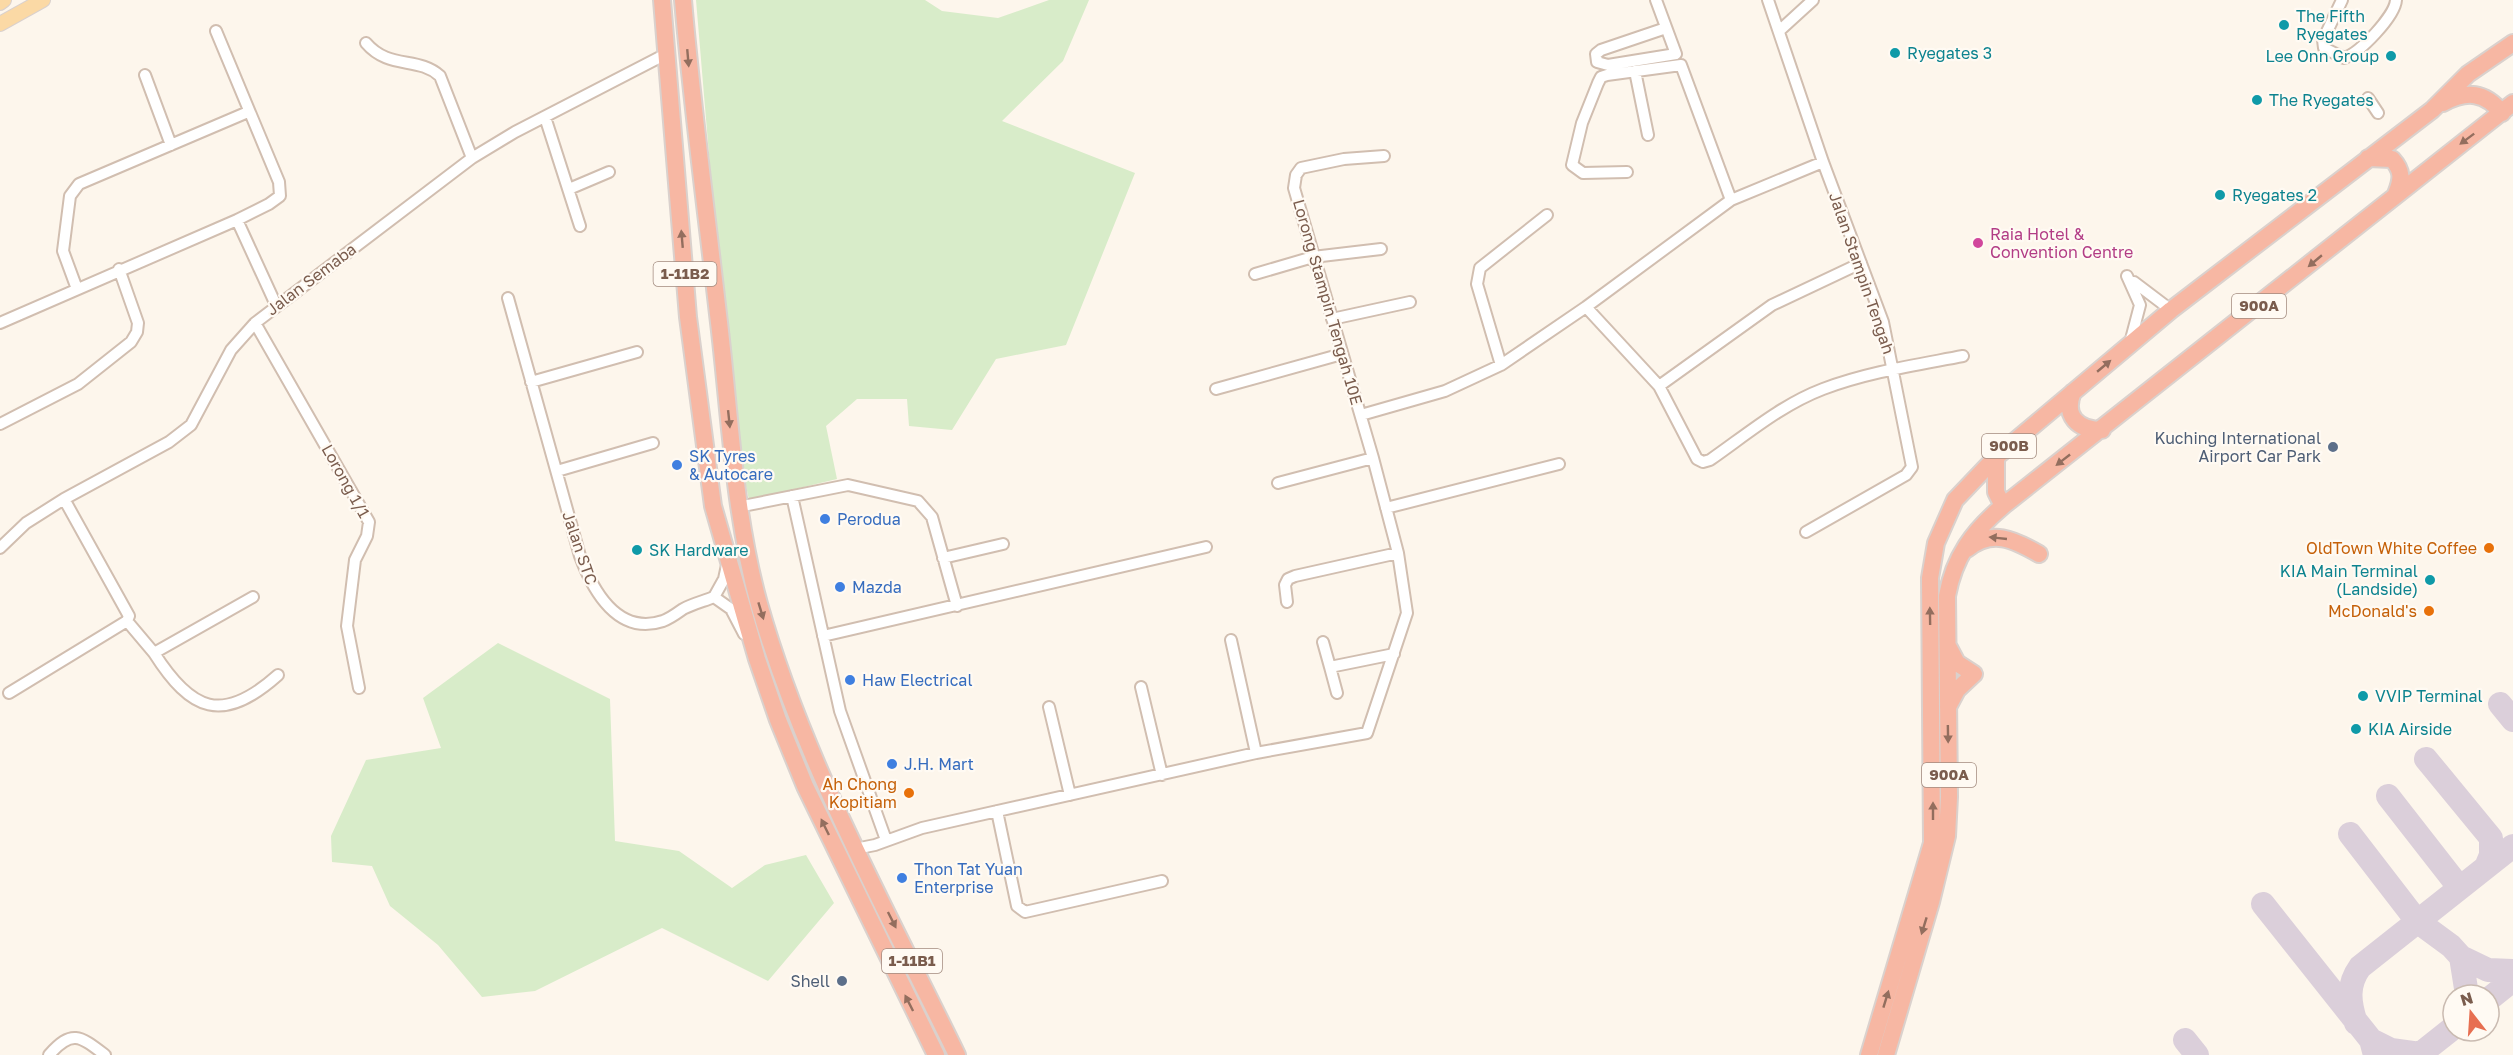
<svg xmlns="http://www.w3.org/2000/svg" width="2513" height="1055" font-family="'Golos Text',sans-serif">
	<rect width="100%" height="100%" fill="#fdf6ec"/>
	<path fill="#d8ecc9" d="M 696,0 L 925,0 L 942,11 L 998,18 L 1049,0 L 1089,0 L 1063,61 L 1002,121 L 1135,173 L 1066,345 L 996,359 L 952,430 L 909,426 L 907,399 L 857,399 L 826,426 L 837,479 L 749,500 L 731,416 Z
		M 498,643 L 610,699 L 615,841 L 679,851 L 732,888 L 765,865 L 806,855 L 834,903 L 768,981 L 662,928 L 535,991 L 482,997 L 438,945 L 390,906 L 372,866 L 332,862 L 331,836 L 366,760 L 441,748 L 423,698 Z"/>
	<g fill="none" stroke-linecap="round" stroke-linejoin="round">
		<path stroke="#dbcfda" stroke-width="24" d="M 2500,704 L 2513,720
			M 2426,759 L 2491,838 L 2491,855 L 2486,867
			M 2388,796 L 2459,887
			M 2350,834 L 2417,921 L 2451,946 L 2461,957 L 2467,995
			M 2263,904 L 2371,1040 L 2375,1055
			M 2461,957 L 2488,970 L 2513,971
			M 2489,999 L 2513,980
			M 2356,1023 C 2349,1002 2347,985 2360,967 L 2513,846
			M 2185,1040 L 2197,1055
			M 2371,1040 L 2391,1050 L 2420,1054
			M 2419,1055 L 2453,1028"/>
		<defs>
			<path id="minor" d="M 1656,0 L 1676,54 L 1608,65 L 1597,62 L 1596,54 L 1601,50 L 1666,28
				M 1768,0 L 1823,162 L 1883,322 L 1912,467 L 1906,475 L 1806,532
				M 2342,0 L 2323,40 L 2324,48 L 2344,58 C 2360,53 2395,16 2396,0
				M 1779,31 L 1813,0
				M 366,43 C 389,70 418,56 440,76 L 472,158
				M 1635,71 L 1648,135
				M 145,75 L 171,145
				M 2368,98 L 2378,113
				M 545,117 L 580,226
				M 1627,172 L 1583,173 L 1572,165 L 1582,123 L 1598,83 L 1601,77 L 1607,75 L 1681,65 L 1731,200
				M 569,189 L 609,172
				M 237,220 L 276,305
				M 1255,274 L 1313,257 L 1381,249
				M 2127,276 L 2140,305 L 2130,343
				M 2134,282 L 2171,310
				M 77,289 L 63,251 L 70,196 L 79,184 L 248,112
				M 508,298 L 580,556 C 593,591 618,636 663,621 C 671,618 676,614 683,609 C 692,604 704,601 714,597 L 731,609 L 744,634
				M 1586,307 L 1659,386 L 1697,459 L 1703,462 L 1710,460 C 1746,435 1781,405 1823,389 C 1868,372 1916,365 1963,356
				M 1332,319 L 1410,302
				M 0,323 L 237,220 L 269,204 L 280,196 L 279,182 L 216,31
				M 255,323 L 369,522 L 367,536 L 355,560 L 347,626 L 359,688
				M 1501,365 L 1477,284 L 1480,268 L 1547,215
				M 531,382 L 637,352
				M 1659,386 L 1772,305 L 1861,263
				M 1216,389 L 1342,354
				M 1361,415 L 1445,391 L 1501,365 L 1586,307 L 1731,200 L 1823,162
				M 0,424 L 78,384 L 131,342 L 137,332 L 138,323 L 119,269
				M 557,471 L 653,443
				M 1278,483 L 1373,458
				M 792,496 L 840,711 L 886,840
				M 738,507 L 848,485 L 918,501 L 932,517 L 957,606
				M 1386,508 L 1559,464
				M 0,548 L 26,523 L 64,499 L 169,442 L 191,425 L 231,350 L 255,323 L 472,158 L 515,132 L 666,54
				M 943,558 L 1003,544
				M 714,597 L 724,579 L 727,565
				M 1287,602 L 1285,585 L 1288,579 L 1295,576 L 1398,553
				M 127,621 L 154,653 L 253,597
				M 823,636 L 1206,547
				M 1231,640 L 1256,753
				M 1323,642 L 1330,667 L 1394,654
				M 154,653 C 191,711 222,725 278,675
				M 1330,667 L 1337,693
				M 1141,687 L 1162,775
				M 9,693 L 127,621 L 129,616 L 64,499
				M 1049,707 L 1070,795
				M 997,811 L 1017,906 L 1025,912 L 1162,881
				M 855,849 L 875,845 L 922,828 L 1256,753 L 1367,733 L 1407,613 L 1398,553 L 1373,458 L 1294,188 L 1296,175 L 1301,168 L 1344,159 L 1384,156
				M 49,1055 C 72,1029 80,1036 105,1055"/>
			<path id="major" d="M 0,3 L 4,0
				M 0,24 L 43,0"/>
			<path id="highway" d="M 662,0 L 688,317 L 713,506 L 757,659 L 778,720 L 805,786 L 936,1055
				M 683,0 C 692,105 706,209 718,314 C 730,411 733,510 759,604 C 804,763 886,908 957,1055
				M 2443,103 C 2467,90 2485,92 2502,113
				M 2368,158 L 2392,159 C 2403,171 2402,179 2396,194
				M 2073,392 C 2063,416 2078,430 2102,430
				M 1996,457 L 1996,492 L 2003,506
				M 1967,549 C 1992,529 2013,539 2039,554
				M 1948,646 L 1957,663 L 1974,674 L 1957,690 L 1948,707
				M 1869,1055 L 1932,843 L 1930,578 L 1936,543 L 1955,500 L 1996,457 L 2171,310 L 2432,110 L 2468,74 L 2513,43
				M 1886,1055 L 1931,902 L 1947,836 L 1949,797 L 1947,596 C 1954,557 1973,531 2003,506 L 2513,103"/>
		</defs>
		<use href="#minor" stroke="#d1beb0" stroke-width="14"/>
		<use href="#major" stroke="#dad1cd" stroke-width="16"/>
		<use href="#highway" stroke="#dad1cd" stroke-width="20"/>
		<use href="#minor" stroke="#fff" stroke-width="10"/>
		<use href="#major" stroke="#fbd9a5" stroke-width="14"/>
		<use href="#highway" stroke="#f7b7a3" stroke-width="16"/>
	</g>
	<defs><path id="oneway-solid" d="M-6-.8H1V-3.2L6.5 0L1 3.2V.8H-6Z" transform="scale(1.5)"/></defs>
	<g fill="#936e5e">
		<use href="#oneway-solid" transform="translate(688 58) rotate(85)"/>
		<use href="#oneway-solid" transform="translate(2467 139) rotate(143)"/>
		<use href="#oneway-solid" transform="translate(682 239) rotate(-95)"/>
		<use href="#oneway-solid" transform="translate(2315 261) rotate(140)"/>
		<use href="#oneway-solid" transform="translate(2104 366) rotate(-40)"/>
		<use href="#oneway-solid" transform="translate(729 419) rotate(84)"/>
		<use href="#oneway-solid" transform="translate(2063 460) rotate(142)"/>
		<use href="#oneway-solid" transform="translate(1998 538) rotate(-174)"/>
		<use href="#oneway-solid" transform="translate(761 611) rotate(73)"/>
		<use href="#oneway-solid" transform="translate(1930 616) rotate(-91)"/>
		<use href="#oneway-solid" transform="translate(1948 734) rotate(89)"/>
		<use href="#oneway-solid" transform="translate(1933 811) rotate(-90)"/>
		<use href="#oneway-solid" transform="translate(825 827) rotate(-116)"/>
		<use href="#oneway-solid" transform="translate(892 920) rotate(63)"/>
		<use href="#oneway-solid" transform="translate(1924 926) rotate(107)"/>
		<use href="#oneway-solid" transform="translate(1886 999) rotate(-73)"/>
		<use href="#oneway-solid" transform="translate(909 1003) rotate(-117)"/>
	</g>
	<g fill="#0f9aa8" stroke="#fffaf3" stroke-width="2">
		<circle cx="2284" cy="25" r="6"/>
		<circle cx="1895" cy="53" r="6"/>
		<circle cx="2391" cy="56" r="6"/>
		<circle cx="2257" cy="100" r="6"/>
		<circle cx="2220" cy="195" r="6"/>
		<circle cx="637" cy="550" r="6"/>
		<circle cx="2430" cy="580" r="6"/>
		<circle cx="2363" cy="696" r="6"/>
		<circle cx="2356" cy="729" r="6"/>
	</g>
	<circle fill="#d1479c" stroke="#fffaf3" stroke-width="2" cx="1978" cy="243" r="6"/>
	<g fill="#5c6f8a" stroke="#fffaf3" stroke-width="2">
		<circle cx="2333" cy="447" r="6"/>
		<circle cx="842" cy="981" r="6"/>
	</g>
	<g fill="#3f7fe0" stroke="#fffaf3" stroke-width="2">
		<circle cx="677" cy="465" r="6"/>
		<circle cx="825" cy="519" r="6"/>
		<circle cx="840" cy="587" r="6"/>
		<circle cx="850" cy="680" r="6"/>
		<circle cx="892" cy="764" r="6"/>
		<circle cx="902" cy="878" r="6"/>
	</g>
	<g fill="#e8710a" stroke="#fffaf3" stroke-width="2">
		<circle cx="2489" cy="548" r="6"/>
		<circle cx="2429" cy="611" r="6"/>
		<circle cx="909" cy="793" r="6"/>
	</g>
	<g text-anchor="middle" stroke-width="4.5" stroke-linejoin="round" paint-order="stroke">
		<g fill="#fffaf3" stroke="#a28b7f" stroke-width="1.5">
			<rect x="653.5" y="262" width="63" height="24" rx="4.5"/>
			<rect x="2232" y="294" width="54" height="24" rx="4.5"/>
			<rect x="1982" y="434" width="54" height="24" rx="4.5"/>
			<rect x="1922" y="763" width="54" height="24" rx="4.5"/>
			<rect x="882" y="949" width="60" height="24" rx="4.5"/>
		</g>
		<g font-size="15" font-weight="bold" fill="#7a5c4d">
			<text x="685" y="279">1-11B2</text>
			<text x="2259" y="311">900A</text>
			<text x="2009" y="451">900B</text>
			<text x="1949" y="780">900A</text>
			<text x="912" y="966">1-11B1</text>
		</g>
		<g font-size="16" fill="#0d838f" stroke="#fffaf3" text-anchor="start">
			<text x="2296" y="22">The Fifth<tspan x="2296" dy="18">Ryegates</tspan></text>
			<text x="1907" y="59">Ryegates 3</text>
			<text x="2379" y="62" text-anchor="end">Lee Onn Group</text>
			<text x="2269" y="106">The Ryegates</text>
			<text x="2232" y="201">Ryegates 2</text>
			<text x="649" y="556">SK Hardware</text>
			<text x="2418" y="577" text-anchor="end">KIA Main Terminal<tspan x="2418" dy="18">(Landside)</tspan></text>
			<text x="2375" y="702">VVIP Terminal</text>
			<text x="2368" y="735">KIA Airside</text>
		</g>
		<g font-size="16" fill="#b23c85" stroke="#fffaf3" text-anchor="start">
			<text x="1990" y="240">Raia Hotel &amp;<tspan x="1990" dy="18">Convention Centre</tspan></text>
		</g>
		<g font-size="16" fill="#7a5c4d" stroke="#fffaf3">
			<text transform="translate(1862 273) rotate(71)" y="6">Jalan Stampin Tengah</text>
			<text transform="translate(311 279) rotate(-37)" y="6">Jalan Semaba</text>
			<text transform="translate(1328 302) rotate(74)" y="6">Lorong Stampin Tengah 10E</text>
			<text transform="translate(346 481) rotate(61)" y="6">Lorong 1/1</text>
			<text transform="translate(580 548) rotate(71)" y="6">Jalan STC</text>
		</g>
		<g font-size="16" fill="#4e5e75" stroke="#fffaf3" text-anchor="end">
			<text x="2321" y="444">Kuching International<tspan x="2321" dy="18">Airport Car Park</tspan></text>
			<text x="830" y="987">Shell</text>
		</g>
		<g font-size="16" fill="#366cbe" stroke="#fffaf3" text-anchor="start">
			<text x="689" y="462">SK Tyres<tspan x="689" dy="18">&amp; Autocare</tspan></text>
			<text x="837" y="525">Perodua</text>
			<text x="852" y="593">Mazda</text>
			<text x="862" y="686">Haw Electrical</text>
			<text x="904" y="770">J.H. Mart</text>
			<text x="914" y="875">Thon Tat Yuan<tspan x="914" dy="18">Enterprise</tspan></text>
		</g>
		<g font-size="16" fill="#c56008" stroke="#fffaf3" text-anchor="end">
			<text x="2477" y="554">OldTown White Coffee</text>
			<text x="2417" y="617">McDonald's</text>
			<text x="897" y="790">Ah Chong<tspan x="897" dy="18">Kopitiam</tspan></text>
		</g>
	</g>
	<g transform="translate(2471 1013) rotate(343)"><circle r="28" fill="#fffaf3" stroke="#cabbb1" stroke-width="1.5"/>
	<path d="M0-4.5L10 22L0 15L-10 22Z" fill="#e76f51"/>
	<text y="-9" font-size="16" font-weight="bold" text-anchor="middle" fill="#7a5c4d">N</text>
	</g>
</svg>
